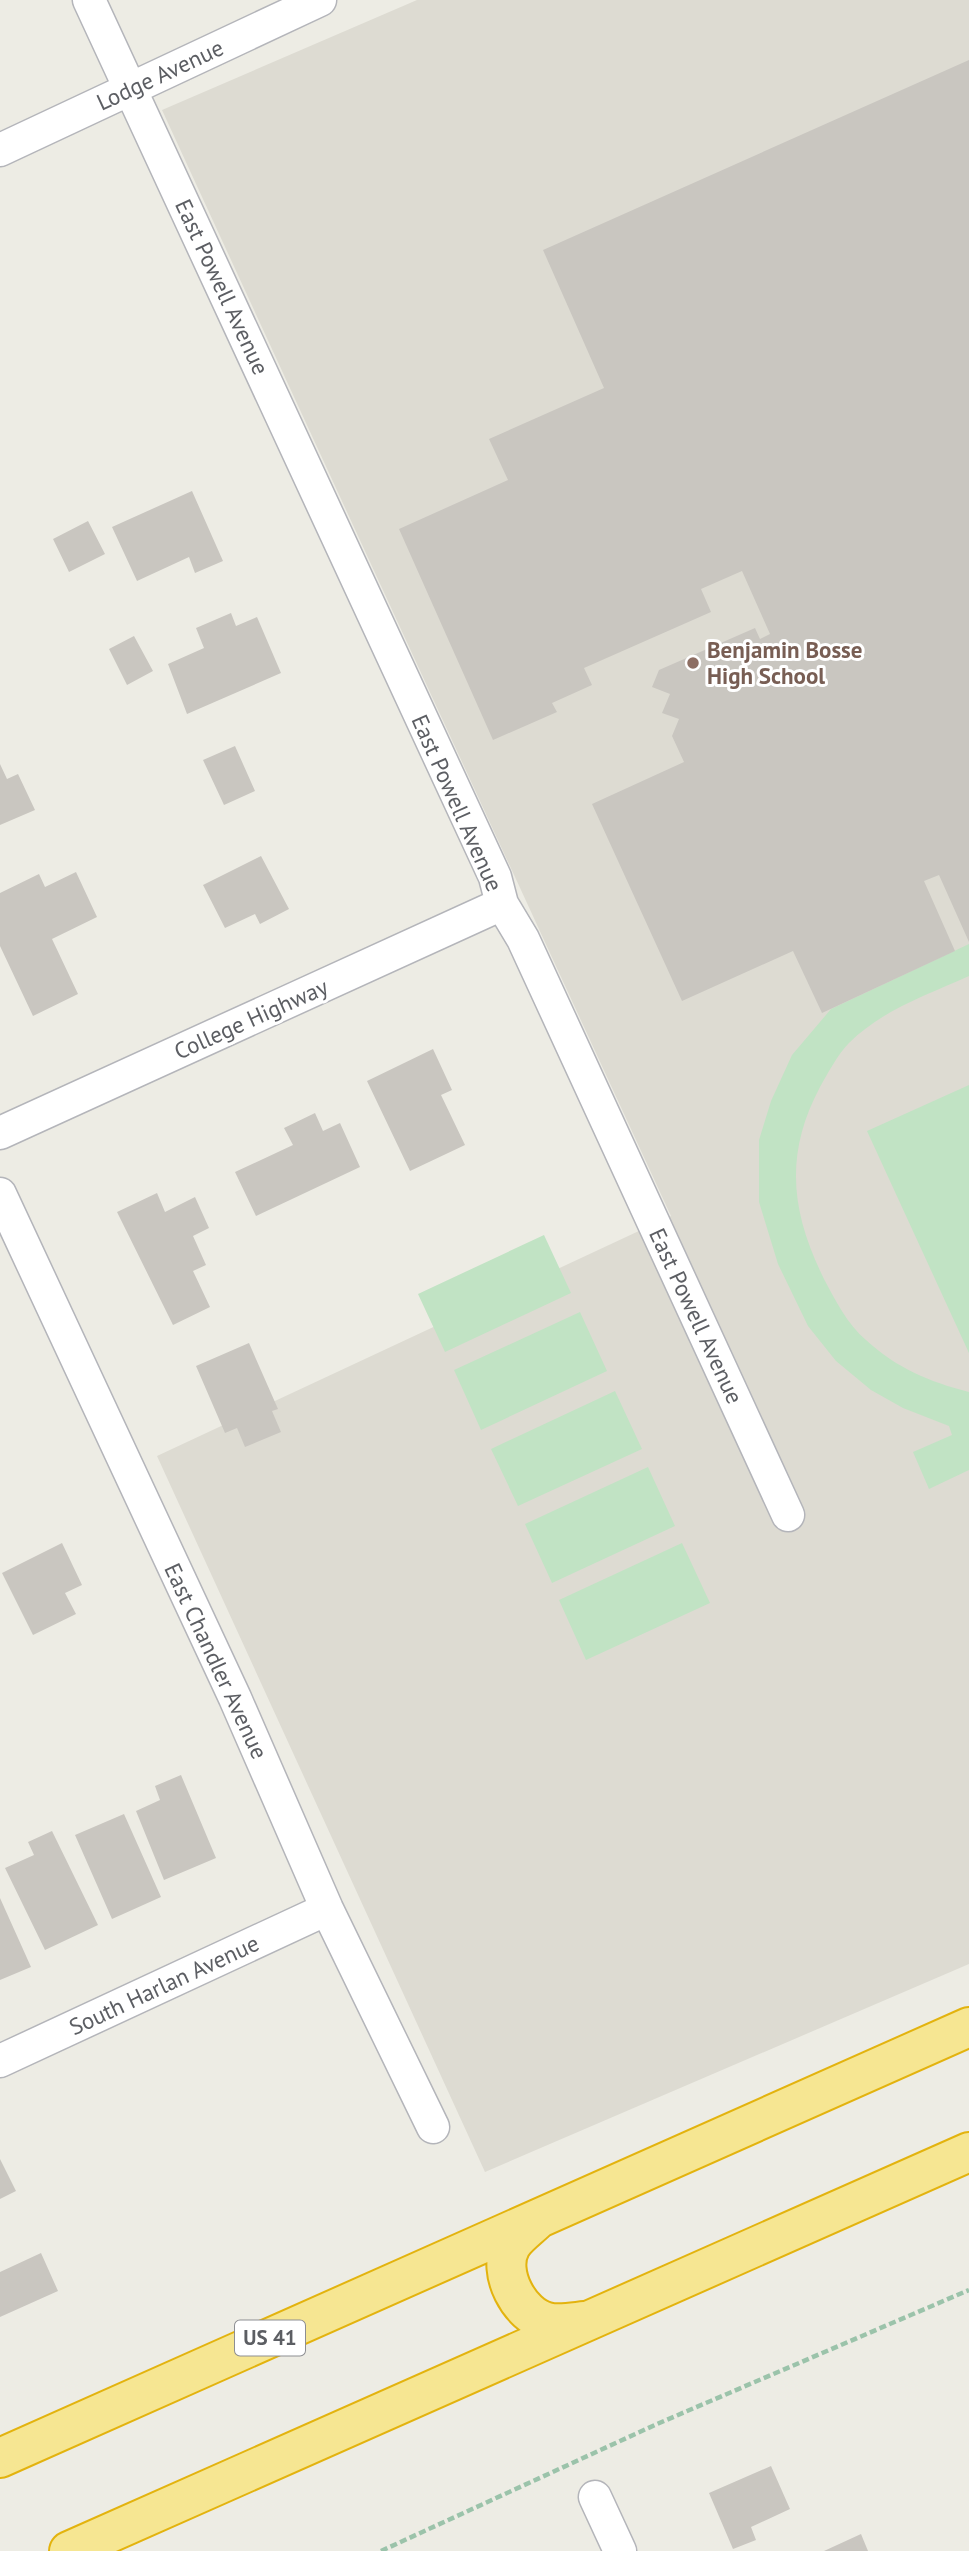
<svg xmlns="http://www.w3.org/2000/svg" width="969" height="2551" font-family="'PT Sans',sans-serif">
	<rect width="100%" height="100%" fill="#edece4"/>
	<path fill="#dddbd2" d="M 417,0 L 969,0 L 969,1964 L 485,2172 L 157,1456 L 671,1216 L 162,110 Z"/>
	<path fill="#c1e3c4" d="M 969,944 L 969,976 C 927,995 882,1010 849,1043 C 838,1054 828,1073 820,1087 C 784,1155 791,1212 824,1279 C 835,1300 848,1325 866,1340 C 896,1368 930,1382 969,1392 L 969,1470 L 929,1489 L 913,1452 L 952,1435 L 949,1426 L 903,1408 L 871,1390 L 836,1361 L 808,1326 L 778,1264 L 759,1202 L 759,1140 L 771,1101 L 792,1055 L 831,1009 Z
		M 969,1085 L 969,1353 L 867,1131 Z
		M 544,1235 L 571,1293 L 445,1352 L 418,1294 Z
		M 580,1312 L 607,1371 L 481,1430 L 454,1370 Z
		M 615,1391 L 642,1449 L 518,1506 L 491,1449 Z
		M 648,1467 L 675,1526 L 552,1583 L 525,1524 Z
		M 682,1543 L 710,1603 L 586,1660 L 559,1600 Z"/>
	<path fill="#c9c6c0" d="M 969,60 L 969,942 L 939,875 L 924,881 L 955,951 L 822,1013 L 793,951 L 682,1001 L 592,804 L 684,762 L 672,736 L 679,719 L 662,713 L 670,694 L 652,687 L 659,670 L 755,628 L 760,639 L 770,634 L 742,571 L 701,589 L 711,612 L 584,668 L 592,685 L 552,703 L 557,712 L 493,740 L 399,529 L 508,480 L 489,439 L 604,388 L 543,250 Z
		M 192,491 L 223,561 L 195,573 L 189,557 L 137,581 L 112,527 Z
		M 88,521 L 105,554 L 69,572 L 53,539 Z
		M 231,613 L 236,626 L 257,617 L 281,673 L 187,714 L 168,664 L 204,648 L 196,628 Z
		M 134,636 L 153,671 L 127,685 L 109,649 Z
		M 235,746 L 255,791 L 224,805 L 203,760 Z
		M 0,764 L 7,779 L 18,774 L 35,810 L 0,825 Z
		M 261,856 L 289,909 L 260,924 L 255,914 L 225,928 L 203,885 Z
		M 76,872 L 97,917 L 52,939 L 78,994 L 33,1016 L 0,946 L 0,893 L 39,874 L 45,887 Z
		M 433,1049 L 452,1090 L 441,1095 L 465,1145 L 410,1171 L 367,1081 Z
		M 315,1113 L 323,1131 L 340,1123 L 360,1167 L 256,1216 L 235,1172 L 293,1145 L 284,1128 Z
		M 157,1193 L 165,1212 L 195,1197 L 209,1228 L 193,1236 L 206,1265 L 193,1271 L 210,1307 L 173,1325 L 117,1212 Z
		M 249,1343 L 278,1409 L 272,1411 L 281,1432 L 245,1447 L 237,1428 L 225,1433 L 196,1366 Z
		M 62,1543 L 82,1585 L 65,1593 L 76,1614 L 33,1635 L 2,1573 Z
		M 181,1775 L 216,1858 L 164,1880 L 136,1811 L 160,1800 L 155,1786 Z
		M 124,1814 L 161,1897 L 112,1919 L 75,1835 Z
		M 52,1831 L 98,1925 L 45,1950 L 5,1868 L 34,1855 L 28,1842 Z
		M 0,1898 L 31,1967 L 0,1980 Z
		M 0,2159 L 16,2191 L 0,2199 Z
		M 41,2253 L 58,2291 L 0,2317 L 0,2272 Z
		M 771,2466 L 790,2509 L 751,2527 L 756,2540 L 733,2549 L 709,2493 Z
		M 861,2534 L 868,2551 L 824,2551 Z"/>
	<g fill="none" stroke-linecap="round" stroke-linejoin="round">
		<defs>
			<path id="street" d="M 89,0 L 495,877 L 502,904 L 523,939 L 788,1515
				M 0,150 L 320,0
				M 0,1133 L 502,904
				M 0,1194 L 235,1698 L 327,1909 L 433,2127
				M 0,2061 L 327,1909
				M 595,2497 L 620,2551"/>
			<path id="highway" d="M 538,2219 C 530,2227 516,2237 511,2246 C 496,2272 520,2316 547,2322 C 558,2325 574,2322 585,2321
				M 0,2458 L 969,2027
				M 69,2551 L 969,2152"/>
		</defs>
		<use href="#street" stroke="#b4b5ba" stroke-width="35"/>
		<use href="#highway" stroke="#e3b30e" stroke-width="42"/>
		<path stroke="#9bc3aa" stroke-width="4.5" stroke-dasharray="7 3.5" stroke-linecap="butt" d="M 381,2551 L 657,2424 L 969,2290"/>
		<use href="#street" stroke="#fff" stroke-width="32"/>
		<use href="#highway" stroke="#f6e692" stroke-width="38"/>
	</g>
	<circle fill="#8d6e63" stroke="#fff" stroke-width="2.5" cx="693" cy="663" r="7"/>
	<g text-anchor="middle" stroke-width="6" stroke-linejoin="round" paint-order="stroke">
		<rect fill="#fff" stroke="#8d8e92" stroke-width="2" x="235" y="2320.5" width="70" height="35" rx="5"/>
		<g font-size="21" font-weight="bold" fill="#5c5e63">
			<text x="270" y="2345">US 41</text>
		</g>
		<g font-size="23" fill="#5c5e63" stroke="#fff">
			<text transform="translate(160 75) rotate(-25)" y="8">Lodge Avenue</text>
			<text transform="translate(222 287) rotate(65)" y="8">East Powell Avenue</text>
			<text transform="translate(457 803) rotate(66)" y="8">East Powell Avenue</text>
			<text transform="translate(251 1019) rotate(-24)" y="8">College Highway</text>
			<text transform="translate(696 1316) rotate(65)" y="8">East Powell Avenue</text>
			<text transform="translate(216 1661) rotate(65)" y="8">East Chandler Avenue</text>
			<text transform="translate(164 1985) rotate(-25)" y="8">South Harlan Avenue</text>
		</g>
		<g font-size="23" font-weight="bold" fill="#785e54" stroke="#fff" text-anchor="start">
			<text x="707" y="658">Benjamin Bosse<tspan x="707" dy="26">High School</tspan></text>
		</g>
	</g>
</svg>
